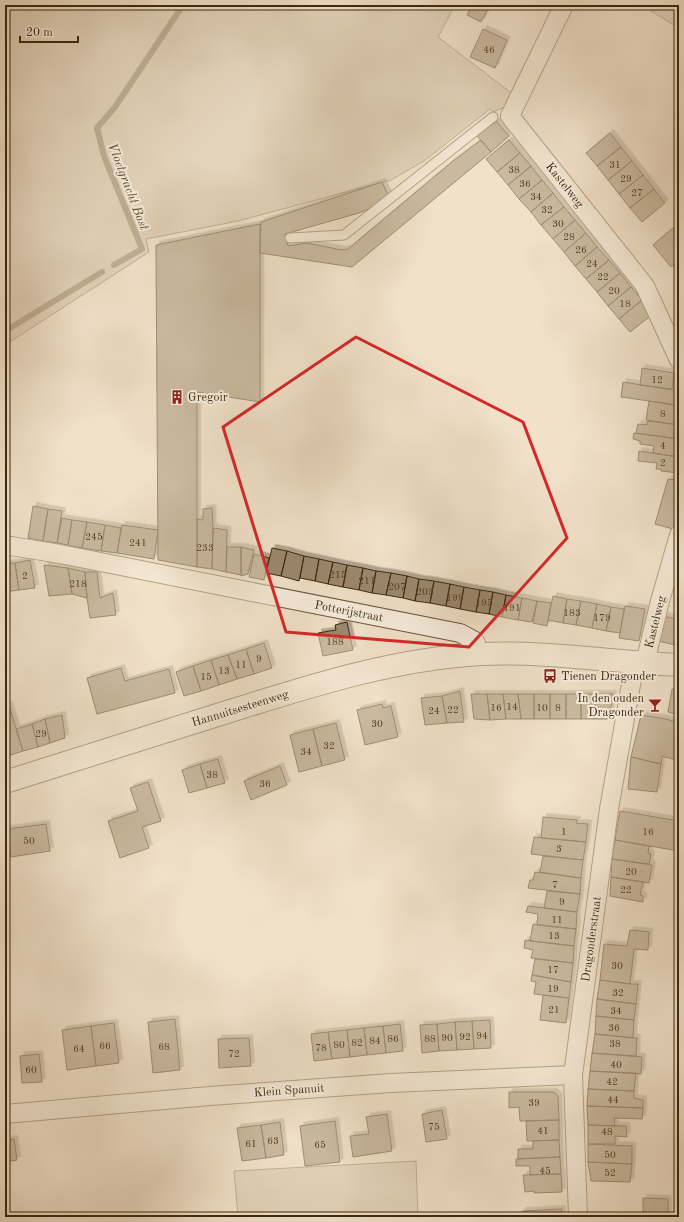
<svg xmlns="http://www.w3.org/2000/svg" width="684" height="1222" font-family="'Old Standard TT',serif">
	<defs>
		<filter id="shadow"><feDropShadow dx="3.5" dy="-3.5" stdDeviation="0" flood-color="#0004"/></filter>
	</defs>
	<rect width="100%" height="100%" fill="#f1e1c9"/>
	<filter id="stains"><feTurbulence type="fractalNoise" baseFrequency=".005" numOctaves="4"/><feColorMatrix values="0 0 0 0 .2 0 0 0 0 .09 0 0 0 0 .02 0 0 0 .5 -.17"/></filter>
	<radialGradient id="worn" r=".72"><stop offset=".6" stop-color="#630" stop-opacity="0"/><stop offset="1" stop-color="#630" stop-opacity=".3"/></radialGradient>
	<path fill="#d2c2a9" stroke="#88755a" d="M 5,5 L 455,5 L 438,37 L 514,95 L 505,107 L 493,112 L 490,109 L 424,161 L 391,180 L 238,221 L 146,239 L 149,252 L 5,345 Z
		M 641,5 L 679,5 L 679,28 Z
		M 416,1161 L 418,1217 L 238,1217 L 234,1171 Z"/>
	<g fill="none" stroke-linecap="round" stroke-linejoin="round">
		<path stroke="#847156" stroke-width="6" d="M 114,265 L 142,249 L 104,156 L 97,128 L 115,107 L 183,5
			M 5,331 L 102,272"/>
	</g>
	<path fill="#9b886e" stroke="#3d280b" filter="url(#shadow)" d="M 472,5 L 490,5 L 481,22 L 467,15 Z
		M 483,29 L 507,40 L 495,68 L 470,57 Z
		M 496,121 L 509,136 L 491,152 L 477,136 Z
		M 610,133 L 621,147 L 597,166 L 586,153 Z
		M 481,140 L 491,152 L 352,267 L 260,253 L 261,222 L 382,182 L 388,195 L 371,208 L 359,213 L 285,234 L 288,246 L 307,243 L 342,250 L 348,249 L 453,161 Z
		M 509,140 L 520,153 L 497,172 L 486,159 Z
		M 621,147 L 632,161 L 608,180 L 597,166 Z
		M 520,153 L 531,166 L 508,185 L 497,172 Z
		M 632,161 L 643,175 L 619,194 L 608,180 Z
		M 531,166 L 542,180 L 519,199 L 508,185 Z
		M 643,175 L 654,189 L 630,208 L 619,194 Z
		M 542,180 L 553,193 L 531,212 L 519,199 Z
		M 654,189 L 665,203 L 642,222 L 630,208 Z
		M 553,193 L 564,207 L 541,225 L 531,212 Z
		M 564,207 L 575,220 L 553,239 L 541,225 Z
		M 575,220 L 586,233 L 564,252 L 553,239 Z
		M 260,224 L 260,402 L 197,392 L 197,567 L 158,560 L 156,245 Z
		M 673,228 L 679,235 L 679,261 L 671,267 L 653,245 Z
		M 586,233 L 597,247 L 575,266 L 564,252 Z
		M 597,247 L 609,260 L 586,279 L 575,266 Z
		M 609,260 L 620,273 L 597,292 L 586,279 Z
		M 620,273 L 631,287 L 608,306 L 597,292 Z
		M 631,287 L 642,300 L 619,319 L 608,306 Z
		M 642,300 L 653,314 L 630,332 L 619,319 Z
		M 642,368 L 674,373 L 672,389 L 640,385 Z
		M 623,382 L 679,391 L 678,405 L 621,397 Z
		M 649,401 L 679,406 L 679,425 L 646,420 Z
		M 648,421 L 679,425 L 679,439 L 636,433 L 638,424 L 647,425 Z
		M 634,433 L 679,439 L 679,457 L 653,453 L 654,446 L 640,444 L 640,441 L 633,439 Z
		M 639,451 L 679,457 L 679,473 L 661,471 L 661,469 L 656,469 L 657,463 L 638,461 Z
		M 668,479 L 679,480 L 679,508 L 673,529 L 655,524 Z
		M 33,506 L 48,509 L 43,541 L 28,538 Z
		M 212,508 L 213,528 L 212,569 L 197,567 L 197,519 L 203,520 L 203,509 Z
		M 48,509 L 62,511 L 57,543 L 43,541 Z
		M 62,518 L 72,520 L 68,545 L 57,543 Z
		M 72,520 L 87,522 L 82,548 L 68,545 Z
		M 87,522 L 105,525 L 101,551 L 82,548 Z
		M 105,525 L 121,528 L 117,553 L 101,551 Z
		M 122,525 L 158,530 L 154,559 L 117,553 Z
		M 213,528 L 227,530 L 226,572 L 212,569 Z
		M 227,547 L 241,547 L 241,575 L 226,572 Z
		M 241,547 L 254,550 L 248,574 L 241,576 Z
		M 272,548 L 287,551 L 281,576 L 266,573 Z
		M 287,551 L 304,556 L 299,581 L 281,576 Z
		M 254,554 L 269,558 L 264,580 L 249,577 Z
		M 304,556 L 319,559 L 315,581 L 300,578 Z
		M 319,559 L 333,562 L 328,584 L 315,581 Z
		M 30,560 L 35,588 L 19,590 L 15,563 Z
		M 333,562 L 347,565 L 343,587 L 328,584 Z
		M 15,563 L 19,590 L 5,592 L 5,564 Z
		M 44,565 L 68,568 L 72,594 L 49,596 Z
		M 347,565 L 363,568 L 359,590 L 343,587 Z
		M 68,568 L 85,572 L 87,598 L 72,594 Z
		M 363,568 L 376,571 L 372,593 L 359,590 Z
		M 376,571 L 391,573 L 386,595 L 372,593 Z
		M 85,572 L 97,572 L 100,598 L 113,593 L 116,615 L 90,618 L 87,598 Z
		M 391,573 L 407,576 L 403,598 L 386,595 Z
		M 407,576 L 419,579 L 415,601 L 403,598 Z
		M 419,579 L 434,581 L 430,603 L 415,601 Z
		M 434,581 L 450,584 L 446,606 L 430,603 Z
		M 450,584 L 464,587 L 460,609 L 446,606 Z
		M 464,587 L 480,590 L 476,612 L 460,609 Z
		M 480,590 L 493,592 L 489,614 L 476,612 Z
		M 493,592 L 506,595 L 502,617 L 489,614 Z
		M 506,595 L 522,598 L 518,620 L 502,617 Z
		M 553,596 L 567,599 L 563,623 L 548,620 Z
		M 522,598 L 537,601 L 532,622 L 518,620 Z
		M 567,599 L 581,601 L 576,625 L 563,623 Z
		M 537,601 L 551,603 L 547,626 L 533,623 Z
		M 581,601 L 597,604 L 592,628 L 576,625 Z
		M 597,604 L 611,607 L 606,631 L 592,628 Z
		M 625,606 L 645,609 L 639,641 L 619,638 Z
		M 611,607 L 624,609 L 620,633 L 606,631 Z
		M 660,615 L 679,620 L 679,646 L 654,640 Z
		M 347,622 L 353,650 L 323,656 L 318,633 L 336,630 L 335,625 Z
		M 264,643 L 272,668 L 254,674 L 246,649 Z
		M 246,649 L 254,674 L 237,679 L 228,655 Z
		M 228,655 L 237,679 L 219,685 L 211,660 Z
		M 211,660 L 219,685 L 201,691 L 193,666 Z
		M 193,666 L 201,691 L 184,696 L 176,672 Z
		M 121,668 L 125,681 L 169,669 L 175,693 L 97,714 L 87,678 Z
		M 672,689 L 679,690 L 679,715 L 668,712 Z
		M 460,691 L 464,722 L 447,723 L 442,696 Z
		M 471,694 L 487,694 L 490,720 L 474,719 Z
		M 487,694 L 503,694 L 506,719 L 490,720 Z
		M 503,694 L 518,694 L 521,719 L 506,719 Z
		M 518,694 L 534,694 L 534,719 L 521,719 Z
		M 534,694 L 550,694 L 550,719 L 534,719 Z
		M 550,694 L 566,694 L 566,719 L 550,719 Z
		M 566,694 L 581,694 L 581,719 L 566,719 Z
		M 581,694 L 597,694 L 593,719 L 581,719 Z
		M 597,694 L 613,694 L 609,719 L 593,719 Z
		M 442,696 L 447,723 L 425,725 L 421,698 Z
		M 382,704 L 383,708 L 391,706 L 398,737 L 365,745 L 357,710 Z
		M 9,705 L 23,751 L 5,757 L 5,707 Z
		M 62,715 L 65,738 L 50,743 L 45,719 Z
		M 641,715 L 666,719 L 679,723 L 679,761 L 662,756 L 661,764 L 631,757 Z
		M 45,719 L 50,743 L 38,747 L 32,724 Z
		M 336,723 L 345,760 L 322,766 L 313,729 Z
		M 32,724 L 38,747 L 23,751 L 16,729 Z
		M 313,729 L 322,766 L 299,772 L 290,735 Z
		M 631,757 L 661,764 L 657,792 L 628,789 Z
		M 218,759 L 225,783 L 207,788 L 200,764 Z
		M 200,764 L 207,788 L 189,793 L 182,770 Z
		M 280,766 L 287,785 L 251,800 L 244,781 Z
		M 148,782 L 161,821 L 142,827 L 149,848 L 120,858 L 108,821 L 138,811 L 130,788 Z
		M 620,811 L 679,821 L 679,851 L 615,840 Z
		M 543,817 L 577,820 L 576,823 L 588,824 L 586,842 L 541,838 Z
		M 46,824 L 50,851 L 11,857 L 7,829 Z
		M 534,837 L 586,842 L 583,860 L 531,854 Z
		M 615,840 L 649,846 L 648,853 L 651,854 L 649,864 L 612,859 Z
		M 543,856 L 583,860 L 581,878 L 540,872 Z
		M 612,859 L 652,865 L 649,883 L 611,877 Z
		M 535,872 L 581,878 L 580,894 L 528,888 L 530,880 L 533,880 Z
		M 611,877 L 643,882 L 640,895 L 643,896 L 643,902 L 610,896 Z
		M 547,891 L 580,894 L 577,912 L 544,908 Z
		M 528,906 L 577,912 L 576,929 L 537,925 L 538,914 L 526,912 Z
		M 533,924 L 576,929 L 574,946 L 530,941 Z
		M 630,930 L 649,932 L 648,950 L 634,949 L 630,984 L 600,980 L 604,944 L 627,946 Z
		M 525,940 L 574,946 L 573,963 L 531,958 L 533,950 L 524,948 Z
		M 535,959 L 573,963 L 571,982 L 532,975 Z
		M 532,975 L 571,982 L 569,998 L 534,994 L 536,982 L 531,981 Z
		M 600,980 L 630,984 L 638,984 L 636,1004 L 597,999 Z
		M 543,995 L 569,998 L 566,1023 L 540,1020 Z
		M 597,999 L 636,1004 L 634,1020 L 596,1016 Z
		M 596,1016 L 634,1020 L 633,1038 L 595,1034 Z
		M 175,1019 L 180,1070 L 153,1073 L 148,1022 Z
		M 490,1020 L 491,1048 L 474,1049 L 472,1021 Z
		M 472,1021 L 474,1049 L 457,1050 L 455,1022 Z
		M 455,1022 L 457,1050 L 439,1051 L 437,1024 Z
		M 114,1023 L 119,1063 L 96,1066 L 91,1026 Z
		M 400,1024 L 403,1051 L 386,1053 L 383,1026 Z
		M 437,1024 L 439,1051 L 422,1053 L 420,1025 Z
		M 91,1026 L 96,1066 L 67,1070 L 62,1030 Z
		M 383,1026 L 386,1053 L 367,1055 L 364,1028 Z
		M 364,1028 L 367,1055 L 350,1057 L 347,1030 Z
		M 347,1030 L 350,1057 L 332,1059 L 328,1032 Z
		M 328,1032 L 332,1059 L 314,1061 L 311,1034 Z
		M 595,1034 L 637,1038 L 636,1056 L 592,1053 Z
		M 249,1038 L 251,1066 L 219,1068 L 218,1039 Z
		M 592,1053 L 642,1057 L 641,1074 L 590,1071 Z
		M 39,1054 L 42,1082 L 22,1083 L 20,1056 Z
		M 590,1071 L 636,1073 L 634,1091 L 588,1089 Z
		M 588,1089 L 634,1091 L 634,1098 L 643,1100 L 643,1108 L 587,1106 Z
		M 509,1092 L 554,1092 L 558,1096 L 559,1120 L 520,1121 L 519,1107 L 509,1108 Z
		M 587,1106 L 643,1108 L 642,1119 L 614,1118 L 615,1126 L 588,1125 Z
		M 442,1110 L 447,1139 L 426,1142 L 422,1114 Z
		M 387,1114 L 392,1151 L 353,1157 L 350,1136 L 369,1134 L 366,1117 Z
		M 559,1120 L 559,1140 L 527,1141 L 526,1121 Z
		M 335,1121 L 340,1162 L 305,1166 L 300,1126 Z
		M 280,1122 L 284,1155 L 266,1158 L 261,1125 Z
		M 261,1125 L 266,1158 L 242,1161 L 237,1128 Z
		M 588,1125 L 626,1126 L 627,1137 L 615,1136 L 615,1144 L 588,1144 Z
		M 14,1139 L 17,1160 L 5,1162 L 5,1140 Z
		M 559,1140 L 560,1157 L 518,1159 L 518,1149 L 533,1149 L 533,1141 Z
		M 588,1144 L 632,1146 L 632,1164 L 588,1162 Z
		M 560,1157 L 561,1174 L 530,1175 L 530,1166 L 516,1166 L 516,1159 Z
		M 588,1162 L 632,1164 L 630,1182 L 591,1181 Z
		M 561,1174 L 562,1192 L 534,1193 L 534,1191 L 525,1192 L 523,1175 Z
		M 643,1198 L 668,1199 L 668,1217 L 643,1217 Z
		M 562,1209 L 562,1217 L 522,1217 L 522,1211 Z"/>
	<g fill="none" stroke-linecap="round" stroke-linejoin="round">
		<defs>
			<path id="service" d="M 290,238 L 344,235 L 493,117"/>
			<path id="minor" d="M 564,5 L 510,116 L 645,286 L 679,360
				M 5,548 L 11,546 L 60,554 L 460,633 L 475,641 L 480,654
				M 645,663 L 660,601 L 679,535
				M 5,1114 L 210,1096 L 391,1083 L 573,1075
				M 578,1217 L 573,1075 L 609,809 L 635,662"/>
			<path id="tertiary" d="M 5,782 C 79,758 153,735 227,712 C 310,686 394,659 481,654 C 547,651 613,662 679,665"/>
		</defs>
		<use href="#service" stroke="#6a563a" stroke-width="11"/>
		<use href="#minor" stroke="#6a563a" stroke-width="20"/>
		<use href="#tertiary" stroke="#6a563a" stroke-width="24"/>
		<use href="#service" stroke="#f6ecdc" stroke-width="9"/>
		<use href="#minor" stroke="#f6ecdc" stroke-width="18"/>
		<use href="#tertiary" stroke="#f6ecdc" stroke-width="22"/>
	</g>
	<path d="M0 0H684V1222H0ZM 356,337 L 523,422 L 567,538 L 469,647 L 286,632 L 223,427 Z" fill="#f1e1c9" fill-opacity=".55" fill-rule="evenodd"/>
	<path fill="none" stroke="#d62828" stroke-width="3" stroke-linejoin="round" d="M 356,337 L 523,422 L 567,538 L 469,647 L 286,632 L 223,427 Z"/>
	<defs>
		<symbol id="building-bare" viewBox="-9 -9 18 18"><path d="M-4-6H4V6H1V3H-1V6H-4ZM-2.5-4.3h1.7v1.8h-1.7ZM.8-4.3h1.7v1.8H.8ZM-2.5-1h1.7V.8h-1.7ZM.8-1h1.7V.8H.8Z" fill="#8f2418" stroke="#f6ecdc" stroke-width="2.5" paint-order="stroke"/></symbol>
		<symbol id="bus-bare" viewBox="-9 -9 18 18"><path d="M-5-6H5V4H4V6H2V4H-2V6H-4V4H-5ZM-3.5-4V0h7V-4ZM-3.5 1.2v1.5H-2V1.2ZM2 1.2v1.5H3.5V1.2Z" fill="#8f2418" stroke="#f6ecdc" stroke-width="2.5" paint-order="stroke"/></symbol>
		<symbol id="bar-bare" viewBox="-9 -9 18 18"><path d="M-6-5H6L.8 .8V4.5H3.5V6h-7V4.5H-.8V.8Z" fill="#8f2418" stroke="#f6ecdc" stroke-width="2.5" paint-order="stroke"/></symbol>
	</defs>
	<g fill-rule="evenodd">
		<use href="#building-bare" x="167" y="387" width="20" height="20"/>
		<use href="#bus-bare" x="540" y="666" width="20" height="20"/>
		<use href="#bar-bare" x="645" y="695" width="20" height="20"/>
	</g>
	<g text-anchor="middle" stroke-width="4" stroke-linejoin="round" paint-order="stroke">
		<g font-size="10" fill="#544024">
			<text x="489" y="53">46</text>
			<text x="615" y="168">31</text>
			<text x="514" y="173">38</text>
			<text x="626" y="182">29</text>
			<text x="525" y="187">36</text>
			<text x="637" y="196">27</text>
			<text x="536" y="200">34</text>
			<text x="547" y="213">32</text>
			<text x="558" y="227">30</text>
			<text x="569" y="240">28</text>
			<text x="581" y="253">26</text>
			<text x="592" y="267">24</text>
			<text x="603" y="280">22</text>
			<text x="614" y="294">20</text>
			<text x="625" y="307">18</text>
			<text x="657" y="383">12</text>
			<text x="663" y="417">8</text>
			<text x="663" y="449">4</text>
			<text x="663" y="466">2</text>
			<text x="94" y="540">245</text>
			<text x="138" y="546">241</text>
			<text x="205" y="551">233</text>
			<text x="338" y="578">215</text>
			<text x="25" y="579">2</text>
			<text x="367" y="584">211</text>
			<text x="78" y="587">218</text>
			<text x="397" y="590">207</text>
			<text x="425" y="595">203</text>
			<text x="455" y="601">199</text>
			<text x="484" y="606">195</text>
			<text x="512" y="611">191</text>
			<text x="572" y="616">183</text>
			<text x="602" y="621">179</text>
			<text x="335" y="645">188</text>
			<text x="259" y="662">9</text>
			<text x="241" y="668">11</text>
			<text x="224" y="674">13</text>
			<text x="206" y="680">15</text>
			<text x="512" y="710">14</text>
			<text x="496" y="711">16</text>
			<text x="542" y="711">10</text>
			<text x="558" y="711">8</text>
			<text x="453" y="713">22</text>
			<text x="434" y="714">24</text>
			<text x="377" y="727">30</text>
			<text x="41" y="737">29</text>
			<text x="329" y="749">32</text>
			<text x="306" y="755">34</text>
			<text x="212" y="778">38</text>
			<text x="265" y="787">36</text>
			<text x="564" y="835">1</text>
			<text x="648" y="835">16</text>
			<text x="29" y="844">50</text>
			<text x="559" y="852">3</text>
			<text x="631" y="875">20</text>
			<text x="555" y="888">7</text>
			<text x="626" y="893">22</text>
			<text x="562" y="905">9</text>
			<text x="557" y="923">11</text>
			<text x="554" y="939">13</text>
			<text x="617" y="969">30</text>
			<text x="553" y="973">17</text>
			<text x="553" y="992">19</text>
			<text x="618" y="996">32</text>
			<text x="554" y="1013">21</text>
			<text x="616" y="1014">34</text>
			<text x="614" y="1031">36</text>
			<text x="482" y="1039">94</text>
			<text x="465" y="1040">92</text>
			<text x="447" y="1041">90</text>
			<text x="393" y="1042">86</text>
			<text x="430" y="1042">88</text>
			<text x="375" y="1044">84</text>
			<text x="357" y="1046">82</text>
			<text x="615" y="1047">38</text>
			<text x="339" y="1048">80</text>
			<text x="105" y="1049">66</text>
			<text x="164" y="1050">68</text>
			<text x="321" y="1051">78</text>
			<text x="79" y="1052">64</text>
			<text x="234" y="1057">72</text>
			<text x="616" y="1068">40</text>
			<text x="31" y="1073">60</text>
			<text x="612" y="1085">42</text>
			<text x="613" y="1103">44</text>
			<text x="534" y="1106">39</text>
			<text x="434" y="1130">75</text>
			<text x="543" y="1134">41</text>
			<text x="607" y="1135">48</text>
			<text x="273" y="1144">63</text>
			<text x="251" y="1147">61</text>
			<text x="320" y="1148">65</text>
			<text x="610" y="1158">50</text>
			<text x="545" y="1174">45</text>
			<text x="610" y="1176">52</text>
		</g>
		<g font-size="12" fill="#3d280b" stroke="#f6ecdc">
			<text transform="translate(565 185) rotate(52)" y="4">Kastelweg</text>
			<text transform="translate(349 611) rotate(11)" y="4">Potterijstraat</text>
			<text transform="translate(655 622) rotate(-76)" y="4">Kastelweg</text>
			<text transform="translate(240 708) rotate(-17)" y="4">Hannuitsesteenweg</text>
			<text transform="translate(591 939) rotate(-82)" y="4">Dragonderstraat</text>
			<text transform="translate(289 1090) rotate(-4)" y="4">Klein Spanuit</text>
		</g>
		<g font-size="12" fill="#3d280b" stroke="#f6ecdc" text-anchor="start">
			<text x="188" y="401">Gregoir</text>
			<text x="561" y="680">Tienen Dragonder</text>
			<text x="644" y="702" text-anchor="end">In den ouden<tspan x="644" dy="14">Dragonder</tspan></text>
		</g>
		<g font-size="13" font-style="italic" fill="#614d30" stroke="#f6ecdc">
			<text transform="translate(129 186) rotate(69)" y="5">Vloetgracht Bost</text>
		</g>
	</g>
	<rect width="684" height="1222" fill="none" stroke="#f1e1c9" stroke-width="20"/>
	<rect x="6" y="6" width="672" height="1210" fill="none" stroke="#3d280b" stroke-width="2"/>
	<rect x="10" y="10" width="664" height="1202" fill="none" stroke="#3d280b"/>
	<path d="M20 36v6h58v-6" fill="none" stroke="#3d280b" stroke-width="2"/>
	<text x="26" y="36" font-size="12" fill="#3d280b" stroke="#f6ecdc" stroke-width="3" paint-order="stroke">20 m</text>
	<rect width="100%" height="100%" filter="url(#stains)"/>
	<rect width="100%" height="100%" fill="url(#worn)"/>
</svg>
